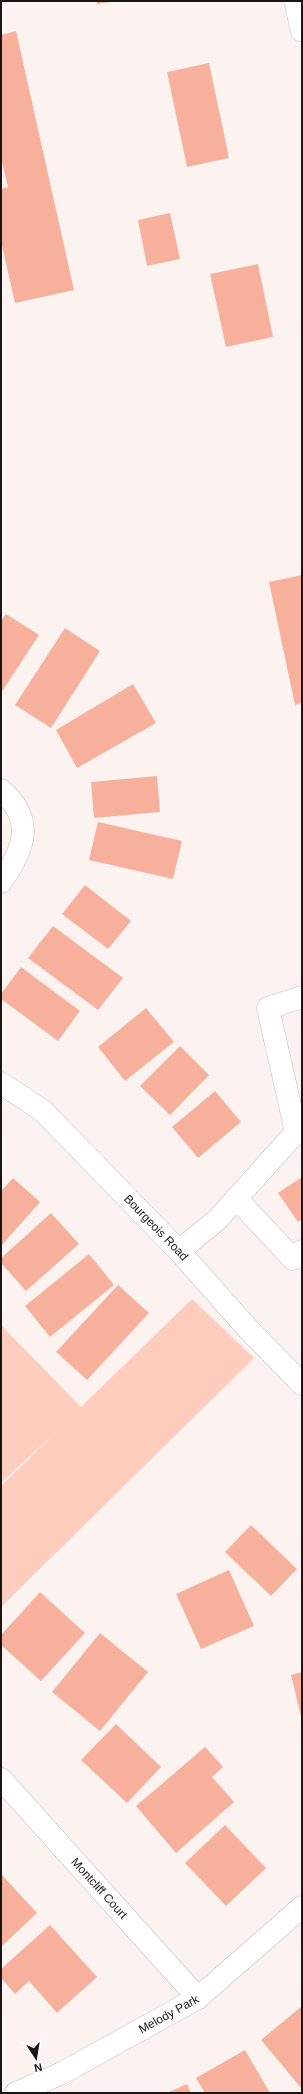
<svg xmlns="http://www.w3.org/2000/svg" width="303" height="2094" font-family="Arial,sans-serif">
	<rect width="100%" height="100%" fill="#fcf3f1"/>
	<path fill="#ffcdbe" d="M 192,1299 L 254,1358 L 1,1607 L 1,1486 L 60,1428 L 1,1483 L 1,1325 L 81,1407 Z"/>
	<path fill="#f7b09b" d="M 96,1 L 109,1 L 109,2 L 97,4 Z
		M 16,31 L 74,290 L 15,303 L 1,241 L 1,189 L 8,187 L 1,158 L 1,35 Z
		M 209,63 L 229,158 L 187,167 L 167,72 Z
		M 170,213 L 180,259 L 147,266 L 138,220 Z
		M 258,264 L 273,337 L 226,347 L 210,274 Z
		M 302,575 L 302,703 L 295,705 L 269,582 Z
		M 6,614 L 39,635 L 1,693 L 1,621 Z
		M 65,628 L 100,651 L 51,728 L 15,705 Z
		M 133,684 L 156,723 L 77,768 L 56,730 Z
		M 157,776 L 160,812 L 94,818 L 91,782 Z
		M 98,822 L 182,841 L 173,879 L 89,860 Z
		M 85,885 L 131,921 L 108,949 L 62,914 Z
		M 53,926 L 123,978 L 98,1010 L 28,958 Z
		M 21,967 L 80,1011 L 58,1041 L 1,999 L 1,994 Z
		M 146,1008 L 174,1042 L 125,1081 L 98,1047 Z
		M 180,1046 L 209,1075 L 170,1115 L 140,1086 Z
		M 215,1091 L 241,1122 L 198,1158 L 172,1127 Z
		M 302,1177 L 302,1219 L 298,1222 L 278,1193 Z
		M 13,1178 L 40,1202 L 1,1246 L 1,1191 Z
		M 51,1213 L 79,1244 L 26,1291 L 1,1263 L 1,1258 Z
		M 89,1254 L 114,1285 L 50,1337 L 25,1306 Z
		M 118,1285 L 149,1313 L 87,1380 L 56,1352 Z
		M 251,1525 L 297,1569 L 271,1596 L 225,1552 Z
		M 229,1570 L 254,1626 L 201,1649 L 176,1594 Z
		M 40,1592 L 85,1633 L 41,1681 L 1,1645 L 1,1635 Z
		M 100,1633 L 148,1672 L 100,1731 L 52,1692 Z
		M 302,1672 L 302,1716 L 301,1716 L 291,1675 Z
		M 116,1724 L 161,1767 L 127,1803 L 81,1760 Z
		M 205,1747 L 223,1767 L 212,1777 L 234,1802 L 176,1853 L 136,1806 Z
		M 225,1825 L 266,1868 L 226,1906 L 185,1863 Z
		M 1,1874 L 37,1913 L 1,1947 Z
		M 50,1925 L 97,1977 L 57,2013 L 29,1981 L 15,1994 L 1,1978 L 1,1969 Z
		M 302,2006 L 302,2089 L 261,2040 Z
		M 245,2050 L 270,2093 L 205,2093 L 196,2078 Z
		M 187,2084 L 191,2093 L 167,2093 Z"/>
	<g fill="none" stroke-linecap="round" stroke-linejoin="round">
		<defs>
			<g id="minor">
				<path d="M 295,1 L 302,31"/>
				<path d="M 1,790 C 35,819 25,849 1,882"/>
				<path id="s1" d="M 1,1083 L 43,1111 L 179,1251 L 249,1330 L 302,1384"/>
				<path d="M 296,1132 L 268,1008 L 302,997"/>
				<path d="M 236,1198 L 293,1259 L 302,1251"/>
				<path d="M 179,1251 L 218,1219 L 296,1132 L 302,1133"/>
				<path id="s2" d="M 1,1779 L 198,1998"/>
				<path id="s3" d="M 16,2093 L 62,2073 L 198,1998 L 302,1907"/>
			</g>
		</defs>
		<use href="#minor" stroke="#c5bcba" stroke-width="23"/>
		<use href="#minor" stroke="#fff" stroke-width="22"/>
	</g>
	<g text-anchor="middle" stroke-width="4" stroke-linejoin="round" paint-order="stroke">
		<g font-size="12" fill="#181514" stroke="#fff">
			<text dy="4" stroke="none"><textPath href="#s1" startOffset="213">Bourgeois Road</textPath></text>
			<text dy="4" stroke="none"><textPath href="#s2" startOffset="147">Montcliff Court</textPath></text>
			<text dy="4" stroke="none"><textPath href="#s3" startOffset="172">Melody Park</textPath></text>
		</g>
	</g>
	<rect width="303" height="2094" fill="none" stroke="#181514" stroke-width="4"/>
	<g transform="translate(36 2058) rotate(168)" stroke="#ffffff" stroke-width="3" paint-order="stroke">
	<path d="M0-3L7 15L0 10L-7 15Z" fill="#181514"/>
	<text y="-6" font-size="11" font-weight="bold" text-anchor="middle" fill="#181514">N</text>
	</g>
</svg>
